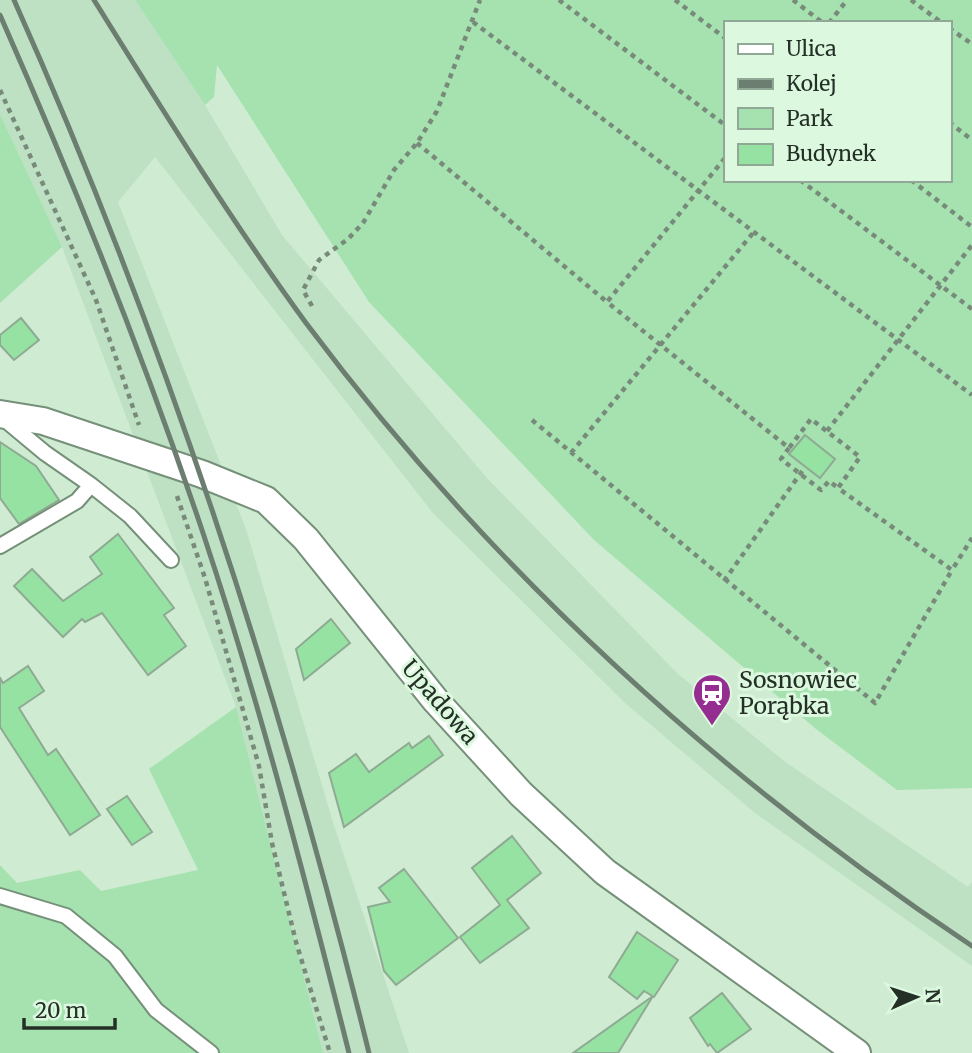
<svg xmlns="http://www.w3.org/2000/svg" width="972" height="1053" font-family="Merriweather,serif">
	<rect width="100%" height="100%" fill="#cfecd3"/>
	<path fill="#bee0c3" d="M 0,0 L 135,0 L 205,105 L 282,235 L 486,477 L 678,674 L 784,761 L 968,887 L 972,882 L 972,966 L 755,813 L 625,703 L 432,512 L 155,157 L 118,202 L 246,529 L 332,819 L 409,1053 L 323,1053 L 236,707 L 62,247 L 0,114 Z"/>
	<path fill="#a6e1b0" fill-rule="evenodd" d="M 135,0 L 972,0 L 972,788 L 897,790 L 816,729 L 594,540 L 369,302 L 217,65 L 214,97 L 205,105 ZM 725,23 L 949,23 L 949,180 L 725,180 Z
		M 0,114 L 62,247 L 0,303 Z
		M 236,707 L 323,1053 L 0,1053 L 0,865 L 17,883 L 80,870 L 101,891 L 198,870 L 149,769 Z"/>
	<path fill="#95e2a3" stroke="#8faa93" stroke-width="2" d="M 21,318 L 39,340 L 14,360 L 0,345 L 0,335 Z
		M 805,435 L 835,459 L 820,478 L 789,454 Z
		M 0,442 L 36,466 L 59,500 L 19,524 L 0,498 Z
		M 118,534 L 174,608 L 164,615 L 186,646 L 148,675 L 102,613 L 85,622 L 82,619 L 63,637 L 14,586 L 32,569 L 63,601 L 102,574 L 90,557 Z
		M 331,619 L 350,643 L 304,680 L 296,649 Z
		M 28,666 L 44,691 L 19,708 L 48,755 L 56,749 L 100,815 L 70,835 L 0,727 L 0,678 L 3,683 Z
		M 429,736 L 443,755 L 344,827 L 329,773 L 356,754 L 369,772 L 409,743 L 412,748 Z
		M 127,796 L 152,832 L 132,845 L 107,809 Z
		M 512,836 L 541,873 L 507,900 L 529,928 L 480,963 L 460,937 L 500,905 L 472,868 Z
		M 404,869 L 458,938 L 396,985 L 384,971 L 368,907 L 390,902 L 379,888 Z
		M 637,932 L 678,960 L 654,997 L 644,991 L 637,999 L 609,977 Z
		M 722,993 L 751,1029 L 717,1053 L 710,1044 L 708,1046 L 690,1018 Z
		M 653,996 L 618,1053 L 573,1053 Z"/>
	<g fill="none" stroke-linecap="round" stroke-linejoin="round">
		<defs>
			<path id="service" d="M 91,485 L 130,516 L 171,560
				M 0,546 L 77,501 L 91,485 L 45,453 L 4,419
				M 0,896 L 66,916 L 115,956 L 156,1010 L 211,1053"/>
			<path id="minor" d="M 0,414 L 43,421 L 202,474 L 266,500 L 306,539 L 436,701 L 521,794 L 605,872 L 857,1053"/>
		</defs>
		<use href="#service" stroke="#759079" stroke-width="18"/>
		<use href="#minor" stroke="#759079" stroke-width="30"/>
		<path stroke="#788b7b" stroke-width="4.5" stroke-dasharray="5 5" stroke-linecap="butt" d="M 559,0 L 725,125
			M 675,0 L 725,38
			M 793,0 L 823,23
			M 911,0 L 942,23
			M 473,22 L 972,395
			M 829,23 L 847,0
			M 949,28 L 972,44
			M 0,90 L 96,300 L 139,425
			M 949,122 L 972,140
			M 417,143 L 607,302
			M 725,158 L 607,302 L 789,448 L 811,419 L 860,457 L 838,488 L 952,570 L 972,538
			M 800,180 L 972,309
			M 911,180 L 972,227
			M 312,306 L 303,290 L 319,260 L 348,239 L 363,223 L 394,170 L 417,143 L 437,111 L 480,0
			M 532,420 L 875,703 L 952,570
			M 827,431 L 972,245
			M 789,448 L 781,459 L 821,490 L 829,481 L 838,488
			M 571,453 L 753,233
			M 177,496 L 205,578 L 259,766 L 272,843 L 296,942 L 330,1053
			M 724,581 L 805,467"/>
		<use href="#service" stroke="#fff" stroke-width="14"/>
		<use href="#minor" stroke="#fff" stroke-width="26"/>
		<path stroke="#6c7e6f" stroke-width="5" d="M 14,0 C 166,340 280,692 369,1053
			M 94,0 C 162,109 230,219 306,323 C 491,570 716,775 972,946
			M 0,15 C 75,185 144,357 203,533 C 260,704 305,878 349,1053"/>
	</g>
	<defs>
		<symbol id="station-pin" viewBox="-11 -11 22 30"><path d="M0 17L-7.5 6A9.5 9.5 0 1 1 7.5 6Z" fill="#962e92" stroke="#dcf9e0"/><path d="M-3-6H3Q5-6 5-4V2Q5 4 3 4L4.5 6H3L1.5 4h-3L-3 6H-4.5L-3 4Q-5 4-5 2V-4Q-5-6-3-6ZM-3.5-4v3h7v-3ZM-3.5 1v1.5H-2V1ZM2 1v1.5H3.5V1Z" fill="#fff"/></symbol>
	</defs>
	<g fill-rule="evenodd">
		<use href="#station-pin" x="690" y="671" width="44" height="60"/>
	</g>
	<g text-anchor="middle" stroke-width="6" stroke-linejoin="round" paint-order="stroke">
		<g font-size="23" fill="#242f26" stroke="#dcf9e0" text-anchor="start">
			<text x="739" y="688">Sosnowiec<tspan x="739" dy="26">Porąbka</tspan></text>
		</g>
		<g font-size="23" fill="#242f26" stroke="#dcf9e0">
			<text transform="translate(440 702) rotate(49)" y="8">Upadowa</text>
		</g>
	</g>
	<rect x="724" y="21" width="228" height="161" fill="#dcf9e0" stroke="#92a896" stroke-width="2"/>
	<rect x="738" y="44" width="35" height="10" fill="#ffffff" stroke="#92a896" stroke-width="2"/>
	<text x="786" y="56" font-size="21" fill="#242f26">Ulica</text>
	<rect x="738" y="79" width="35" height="10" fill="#6c7e6f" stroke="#92a896" stroke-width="2"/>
	<text x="786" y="91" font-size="21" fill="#242f26">Kolej</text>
	<rect x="738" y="108" width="35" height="21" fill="#a6e1b0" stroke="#92a896" stroke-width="2"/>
	<text x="786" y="126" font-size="21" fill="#242f26">Park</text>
	<rect x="738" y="144" width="35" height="21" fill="#95e2a3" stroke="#92a896" stroke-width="2"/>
	<text x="786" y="161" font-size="21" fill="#242f26">Budynek</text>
	<g transform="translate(916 997) rotate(87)" stroke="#dcf9e0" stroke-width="5" paint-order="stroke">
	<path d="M0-5L12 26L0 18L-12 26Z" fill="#242f26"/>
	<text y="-10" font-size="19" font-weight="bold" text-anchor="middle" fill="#242f26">N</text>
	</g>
	<path d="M24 1018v10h91v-10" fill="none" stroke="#242f26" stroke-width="3.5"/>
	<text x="35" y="1018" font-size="21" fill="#242f26" stroke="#dcf9e0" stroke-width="5" paint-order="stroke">20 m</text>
</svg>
